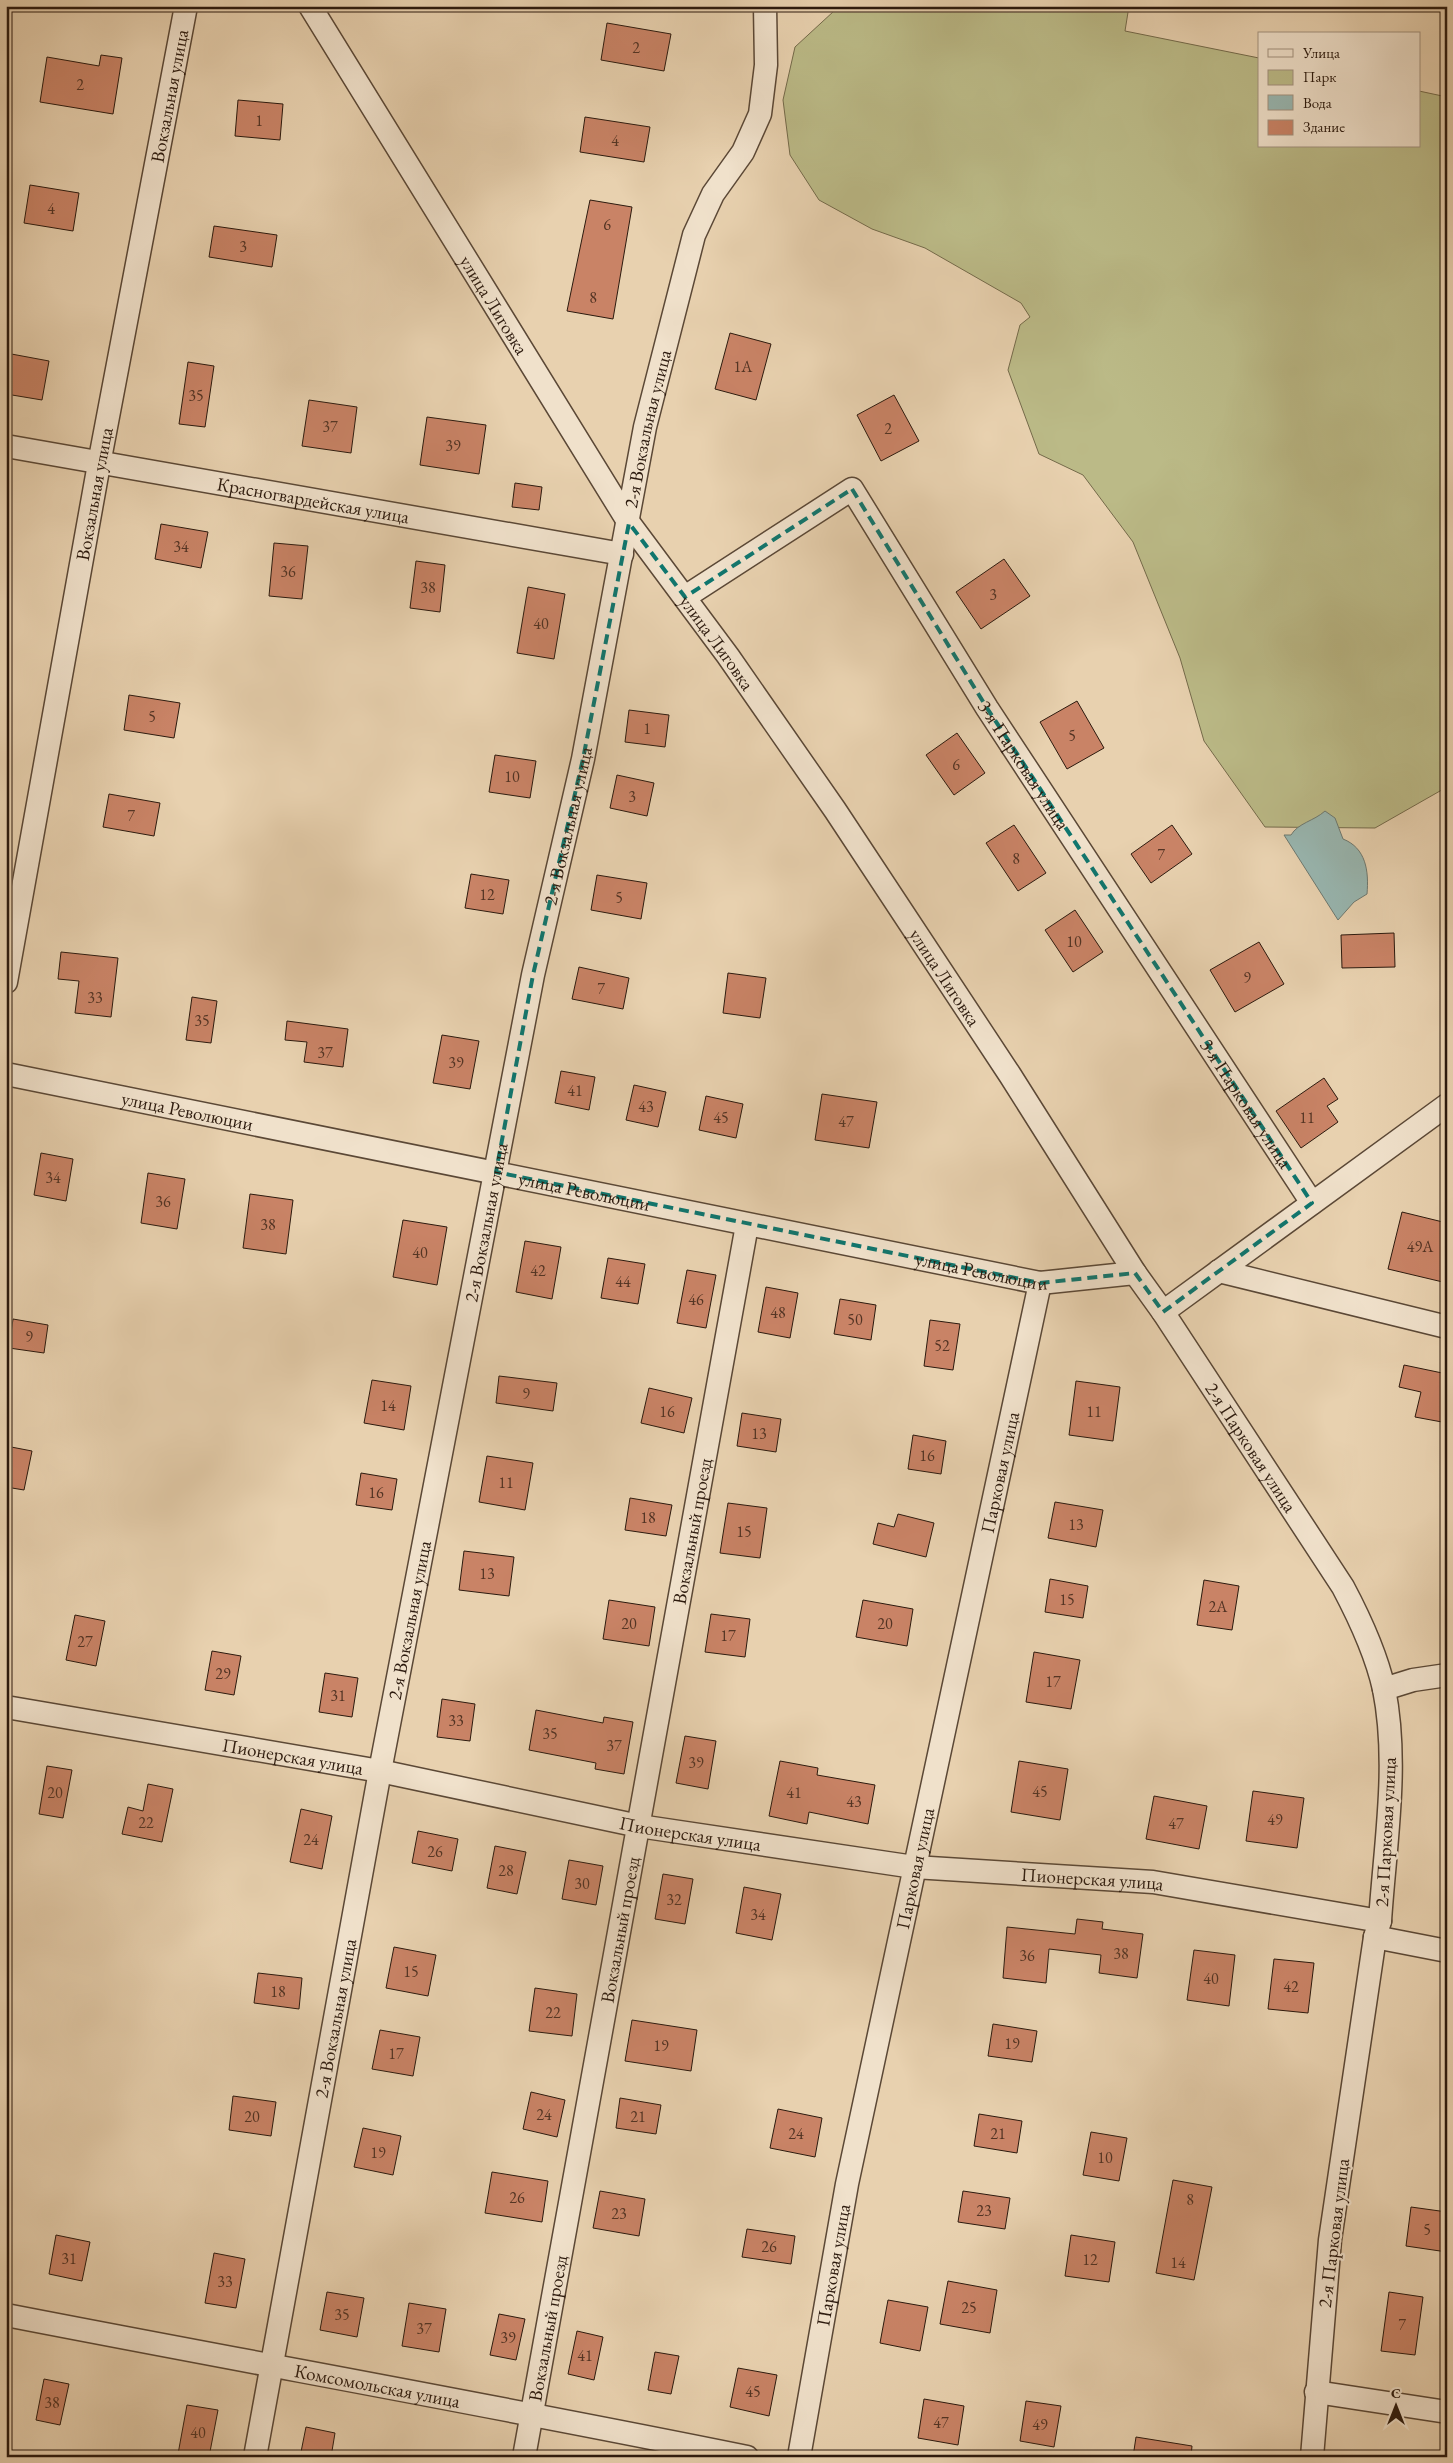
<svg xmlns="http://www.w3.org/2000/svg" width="1453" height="2463" font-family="'EB Garamond',serif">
	<rect width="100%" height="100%" fill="#e8d1af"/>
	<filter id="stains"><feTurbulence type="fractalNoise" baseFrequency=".004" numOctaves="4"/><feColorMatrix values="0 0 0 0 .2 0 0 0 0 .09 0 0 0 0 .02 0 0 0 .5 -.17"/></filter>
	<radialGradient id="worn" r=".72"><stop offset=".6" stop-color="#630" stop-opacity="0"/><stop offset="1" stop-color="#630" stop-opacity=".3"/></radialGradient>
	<path fill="#bbba87" stroke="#746a4a" d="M 835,6 L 1129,6 L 1125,31 L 1259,58 L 1259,146 L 1419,146 L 1419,91 L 1447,97 L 1447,787 L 1375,828 L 1265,827 L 1204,741 L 1180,658 L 1133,542 L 1083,475 L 1039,454 L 1008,370 L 1020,325 L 1030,317 L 1021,303 L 925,248 L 872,229 L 819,200 L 790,155 L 783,100 L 795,47 L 834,11 Z"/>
	<path fill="#98b6b0" stroke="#6d786f" d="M 1325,811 L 1335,818 L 1343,839 C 1366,848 1369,871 1367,894 L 1354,902 L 1338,920 L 1284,835 L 1291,835 C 1298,823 1314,821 1325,811 Z"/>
	<path fill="#c98366" stroke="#2c1a0e" d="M 607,23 L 671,34 L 664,71 L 601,60 Z
		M 101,55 L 122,58 L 113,114 L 40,102 L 47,57 L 99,66 Z
		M 238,100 L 283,104 L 280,140 L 235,136 Z
		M 585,117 L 650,127 L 644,162 L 580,152 Z
		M 30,185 L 79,193 L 73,231 L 24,223 Z
		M 590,200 L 632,207 L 613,319 L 567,311 Z
		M 214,226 L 277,235 L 272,267 L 209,257 Z
		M 730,333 L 771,344 L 756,400 L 715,389 Z
		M 6,353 L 49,361 L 42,400 L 6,394 Z
		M 188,362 L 214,366 L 205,427 L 179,424 Z
		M 894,395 L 919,441 L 881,461 L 857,415 Z
		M 309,400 L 357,407 L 351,453 L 302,446 Z
		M 427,417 L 486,425 L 479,474 L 420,465 Z
		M 515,483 L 542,487 L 539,510 L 512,507 Z
		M 161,524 L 208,532 L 201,568 L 155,559 Z
		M 274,543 L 308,546 L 302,599 L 269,596 Z
		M 1004,559 L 1030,596 L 981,629 L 956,592 Z
		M 416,561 L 445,565 L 440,612 L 410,608 Z
		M 528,587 L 565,594 L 554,659 L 517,653 Z
		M 129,695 L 180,703 L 174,738 L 124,730 Z
		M 1077,701 L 1104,748 L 1067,769 L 1040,722 Z
		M 629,710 L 669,715 L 665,747 L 625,742 Z
		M 957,733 L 985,773 L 954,795 L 926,755 Z
		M 495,755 L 536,761 L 530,798 L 489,792 Z
		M 617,775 L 654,783 L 647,816 L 610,808 Z
		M 109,794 L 160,803 L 154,836 L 103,827 Z
		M 1014,825 L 1046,873 L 1018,891 L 986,843 Z
		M 1172,825 L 1192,854 L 1151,883 L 1131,854 Z
		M 471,874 L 509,880 L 503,914 L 465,908 Z
		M 597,875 L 647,883 L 641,919 L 591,910 Z
		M 1075,910 L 1103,952 L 1073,972 L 1045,930 Z
		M 1394,933 L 1395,967 L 1342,968 L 1341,935 Z
		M 1259,942 L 1284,984 L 1235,1012 L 1210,970 Z
		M 61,952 L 118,958 L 111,1017 L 75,1013 L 79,981 L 58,979 Z
		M 579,967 L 629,978 L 623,1009 L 572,999 Z
		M 728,973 L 766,978 L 760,1018 L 723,1013 Z
		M 192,997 L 217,1001 L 211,1043 L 186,1040 Z
		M 287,1021 L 348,1029 L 343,1067 L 304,1062 L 307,1042 L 285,1040 Z
		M 442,1035 L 479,1041 L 470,1089 L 433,1083 Z
		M 561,1071 L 595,1077 L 589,1110 L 555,1103 Z
		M 1324,1078 L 1338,1099 L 1327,1106 L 1338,1122 L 1301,1148 L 1276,1111 Z
		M 634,1085 L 666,1092 L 658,1127 L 626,1120 Z
		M 822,1094 L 877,1102 L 869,1148 L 815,1140 Z
		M 706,1096 L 743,1104 L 736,1138 L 699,1130 Z
		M 41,1153 L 73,1159 L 66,1201 L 34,1195 Z
		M 148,1173 L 185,1179 L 177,1229 L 141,1223 Z
		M 250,1194 L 293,1200 L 286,1254 L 243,1248 Z
		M 1402,1212 L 1447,1223 L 1447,1283 L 1388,1269 Z
		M 403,1220 L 447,1227 L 437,1285 L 393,1277 Z
		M 525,1241 L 561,1247 L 552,1299 L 516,1292 Z
		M 608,1258 L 645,1264 L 638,1304 L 601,1298 Z
		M 687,1270 L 716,1275 L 706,1328 L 677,1323 Z
		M 766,1287 L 798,1293 L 790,1338 L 758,1332 Z
		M 840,1299 L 876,1305 L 871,1340 L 834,1334 Z
		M 13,1319 L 48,1325 L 44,1353 L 9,1348 Z
		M 930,1320 L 960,1324 L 953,1370 L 924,1366 Z
		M 1404,1365 L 1447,1374 L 1447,1401 L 1442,1422 L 1415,1417 L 1421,1392 L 1399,1387 Z
		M 499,1376 L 557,1383 L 553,1411 L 496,1403 Z
		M 372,1380 L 411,1386 L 404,1430 L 364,1423 Z
		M 1076,1381 L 1120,1387 L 1113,1441 L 1069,1435 Z
		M 649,1388 L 692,1398 L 684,1433 L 641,1423 Z
		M 742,1413 L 781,1419 L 776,1452 L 737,1446 Z
		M 913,1435 L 946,1441 L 941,1474 L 908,1469 Z
		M 6,1446 L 32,1451 L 24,1490 L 6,1487 Z
		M 487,1456 L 533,1463 L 525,1510 L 479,1502 Z
		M 361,1473 L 397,1479 L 392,1510 L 356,1505 Z
		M 630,1498 L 672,1505 L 666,1536 L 625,1530 Z
		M 1055,1502 L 1103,1510 L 1096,1547 L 1048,1538 Z
		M 728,1503 L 767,1508 L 760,1558 L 720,1553 Z
		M 898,1514 L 934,1523 L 926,1557 L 873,1544 L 878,1523 L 894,1527 Z
		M 464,1551 L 514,1557 L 509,1596 L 459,1590 Z
		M 1050,1579 L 1088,1586 L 1083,1618 L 1045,1612 Z
		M 1204,1580 L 1239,1586 L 1232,1630 L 1197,1625 Z
		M 609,1600 L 655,1607 L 649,1646 L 603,1639 Z
		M 863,1600 L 913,1609 L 907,1646 L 856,1637 Z
		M 711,1614 L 750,1619 L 745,1657 L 705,1652 Z
		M 75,1615 L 105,1621 L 96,1666 L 66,1660 Z
		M 212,1651 L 241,1656 L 234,1695 L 205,1690 Z
		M 1034,1652 L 1080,1660 L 1071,1709 L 1026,1702 Z
		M 325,1673 L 358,1678 L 352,1717 L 319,1712 Z
		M 442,1699 L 475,1704 L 470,1741 L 437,1737 Z
		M 536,1710 L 603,1723 L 604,1717 L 633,1722 L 624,1774 L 595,1769 L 596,1763 L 529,1750 Z
		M 685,1736 L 716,1741 L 708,1789 L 676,1783 Z
		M 780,1761 L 818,1768 L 817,1775 L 875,1785 L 868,1824 L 809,1812 L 807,1824 L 769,1816 Z
		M 1019,1761 L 1068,1769 L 1060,1820 L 1011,1812 Z
		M 47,1766 L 72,1770 L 63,1818 L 39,1814 Z
		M 148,1784 L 173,1789 L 162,1842 L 122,1834 L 128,1807 L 143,1811 Z
		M 1253,1791 L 1304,1798 L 1297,1848 L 1246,1841 Z
		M 1154,1796 L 1207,1806 L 1199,1849 L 1146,1839 Z
		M 301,1809 L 332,1816 L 322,1869 L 290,1862 Z
		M 418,1831 L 458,1839 L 452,1871 L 412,1863 Z
		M 495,1846 L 526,1852 L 517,1894 L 487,1888 Z
		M 569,1860 L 603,1866 L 596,1905 L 562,1899 Z
		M 663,1874 L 693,1879 L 685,1924 L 655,1919 Z
		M 744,1887 L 781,1894 L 772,1940 L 736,1933 Z
		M 1077,1919 L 1103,1922 L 1102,1929 L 1143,1934 L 1137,1978 L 1099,1973 L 1101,1955 L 1049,1949 L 1046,1983 L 1003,1978 L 1007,1927 L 1075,1934 Z
		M 394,1947 L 436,1955 L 428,1996 L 386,1988 Z
		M 1194,1950 L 1235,1955 L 1229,2006 L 1187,2000 Z
		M 1274,1959 L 1314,1963 L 1308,2013 L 1268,2009 Z
		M 258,1973 L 302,1978 L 299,2009 L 254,2003 Z
		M 535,1988 L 577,1994 L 572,2036 L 529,2031 Z
		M 632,2020 L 697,2030 L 691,2071 L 625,2061 Z
		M 993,2024 L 1037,2031 L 1032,2062 L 988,2056 Z
		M 380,2030 L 420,2037 L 413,2076 L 372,2069 Z
		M 531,2092 L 565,2100 L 557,2137 L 523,2129 Z
		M 233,2096 L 276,2102 L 271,2136 L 229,2130 Z
		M 620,2098 L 661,2105 L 656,2134 L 616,2128 Z
		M 778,2109 L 822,2118 L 815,2157 L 770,2148 Z
		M 979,2114 L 1022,2121 L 1017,2153 L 974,2146 Z
		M 363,2128 L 401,2136 L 393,2175 L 354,2167 Z
		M 1091,2132 L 1127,2138 L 1119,2181 L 1083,2175 Z
		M 492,2172 L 548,2181 L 542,2222 L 485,2213 Z
		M 1173,2180 L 1212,2187 L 1194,2280 L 1156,2273 Z
		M 600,2191 L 645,2199 L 639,2236 L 593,2228 Z
		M 963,2191 L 1010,2198 L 1005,2229 L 958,2222 Z
		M 1411,2207 L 1447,2212 L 1447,2252 L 1406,2246 Z
		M 747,2229 L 795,2236 L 791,2264 L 742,2257 Z
		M 56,2235 L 90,2242 L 82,2281 L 49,2274 Z
		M 1071,2235 L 1115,2242 L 1109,2282 L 1065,2276 Z
		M 214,2253 L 245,2259 L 236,2308 L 205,2303 Z
		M 948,2281 L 997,2290 L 990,2333 L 940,2324 Z
		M 327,2292 L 364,2298 L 357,2337 L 320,2330 Z
		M 1389,2292 L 1423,2297 L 1415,2355 L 1381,2351 Z
		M 888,2300 L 928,2307 L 920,2351 L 880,2343 Z
		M 409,2303 L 446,2309 L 439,2352 L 402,2346 Z
		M 499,2314 L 525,2319 L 516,2360 L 490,2355 Z
		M 577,2331 L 603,2337 L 594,2380 L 568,2374 Z
		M 655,2352 L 679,2356 L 671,2394 L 648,2390 Z
		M 738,2368 L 777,2375 L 769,2416 L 730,2407 Z
		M 44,2379 L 69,2384 L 60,2425 L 36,2420 Z
		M 924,2399 L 964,2406 L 958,2445 L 918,2438 Z
		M 1026,2401 L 1061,2406 L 1054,2447 L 1020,2441 Z
		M 187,2405 L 218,2410 L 209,2457 L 178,2454 Z
		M 306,2427 L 335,2433 L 331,2457 L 300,2457 Z
		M 1136,2437 L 1192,2446 L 1191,2457 L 1133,2457 Z"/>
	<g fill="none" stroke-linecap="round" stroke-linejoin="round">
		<defs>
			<g id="minor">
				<path id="s1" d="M 310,6 L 629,523 L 728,656 L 835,810 L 1010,1075 L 1135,1273 L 1163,1312 L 1343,1587 C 1360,1619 1376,1653 1384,1689 C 1399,1764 1385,1845 1380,1921 L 1375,1937 L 1330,2240 L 1312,2457"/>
				<path id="s2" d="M 6,446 L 622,554"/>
				<path id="s3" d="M 685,597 L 852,489 L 987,708 L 1312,1203"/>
				<path id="s4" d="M 6,982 L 99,464 L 186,6"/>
				<path id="s5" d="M 6,1074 L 1040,1283 L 1135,1273"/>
				<path d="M 1219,1271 L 1447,1327"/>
				<path d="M 1163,1312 L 1447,1105"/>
				<path d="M 1384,1689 L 1413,1680 L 1447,1675"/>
				<path id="s6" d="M 6,1707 L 380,1771 L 639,1826 L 914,1867 L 1153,1882 L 1380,1921"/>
				<path d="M 1375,1937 L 1447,1951"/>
				<path id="s7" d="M 6,2315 C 253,2363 501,2407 747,2457"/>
				<path d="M 1316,2392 L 1447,2412"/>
				<path id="s8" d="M 255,2457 L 380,1771 L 533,975 L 583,759 L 645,427 L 694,235 L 713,194 L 743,152 L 760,114 L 766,65 L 765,6"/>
				<path id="s9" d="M 524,2457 L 747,1225"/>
				<path id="s10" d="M 799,2457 L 847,2184 L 1040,1283"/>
			</g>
		</defs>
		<use href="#minor" stroke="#5b4836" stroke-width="25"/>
		<use href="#minor" stroke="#f0e1cb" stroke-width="22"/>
	</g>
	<path fill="none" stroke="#0f766e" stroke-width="4" stroke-dasharray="10 6" stroke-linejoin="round" d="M 852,489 L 987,708 L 1312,1203 L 1163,1312 L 1135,1273 L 1040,1283 L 496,1172 L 533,975 L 583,759 L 629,523 L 685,597 Z"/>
	<g text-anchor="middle" stroke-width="4.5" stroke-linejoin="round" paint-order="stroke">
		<g font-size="16" fill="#533424">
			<text x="636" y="53">2</text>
			<text x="80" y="90">2</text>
			<text x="259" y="126">1</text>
			<text x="615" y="146">4</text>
			<text x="51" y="214">4</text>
			<text x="607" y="230">6</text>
			<text x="243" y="252">3</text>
			<text x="593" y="303">8</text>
			<text x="743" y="372">1А</text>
			<text x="196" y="401">35</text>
			<text x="330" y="432">37</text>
			<text x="888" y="434">2</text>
			<text x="453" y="451">39</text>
			<text x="181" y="552">34</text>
			<text x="288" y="577">36</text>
			<text x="428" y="593">38</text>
			<text x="993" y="600">3</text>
			<text x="541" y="629">40</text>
			<text x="152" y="722">5</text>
			<text x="647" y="734">1</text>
			<text x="1072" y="741">5</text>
			<text x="956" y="770">6</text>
			<text x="512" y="782">10</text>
			<text x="632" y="802">3</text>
			<text x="131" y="821">7</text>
			<text x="1161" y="860">7</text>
			<text x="1016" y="864">8</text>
			<text x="487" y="900">12</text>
			<text x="619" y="903">5</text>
			<text x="1074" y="947">10</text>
			<text x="1247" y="983">9</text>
			<text x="601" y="994">7</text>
			<text x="95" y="1003">33</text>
			<text x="202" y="1026">35</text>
			<text x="325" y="1058">37</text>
			<text x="456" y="1068">39</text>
			<text x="575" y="1096">41</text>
			<text x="646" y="1112">43</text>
			<text x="721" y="1123">45</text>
			<text x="1307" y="1123">11</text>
			<text x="846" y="1127">47</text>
			<text x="53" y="1183">34</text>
			<text x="163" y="1207">36</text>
			<text x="268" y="1230">38</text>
			<text x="1420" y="1252">49А</text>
			<text x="420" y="1258">40</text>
			<text x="538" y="1276">42</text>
			<text x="623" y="1287">44</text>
			<text x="696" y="1305">46</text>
			<text x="778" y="1318">48</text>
			<text x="855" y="1325">50</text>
			<text x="29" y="1342">9</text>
			<text x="942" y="1351">52</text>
			<text x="526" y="1399">9</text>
			<text x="388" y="1411">14</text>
			<text x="667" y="1417">16</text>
			<text x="1094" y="1417">11</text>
			<text x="759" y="1439">13</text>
			<text x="927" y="1461">16</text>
			<text x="506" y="1488">11</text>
			<text x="376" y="1498">16</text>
			<text x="648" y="1523">18</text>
			<text x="1076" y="1530">13</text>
			<text x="744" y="1537">15</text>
			<text x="487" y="1579">13</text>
			<text x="1067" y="1605">15</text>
			<text x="1218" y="1612">2А</text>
			<text x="629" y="1629">20</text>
			<text x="885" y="1629">20</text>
			<text x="728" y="1641">17</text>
			<text x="85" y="1647">27</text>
			<text x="223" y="1679">29</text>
			<text x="1053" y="1687">17</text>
			<text x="338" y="1701">31</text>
			<text x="456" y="1726">33</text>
			<text x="550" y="1739">35</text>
			<text x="614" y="1751">37</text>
			<text x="696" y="1768">39</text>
			<text x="1040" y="1797">45</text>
			<text x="55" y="1798">20</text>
			<text x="794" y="1798">41</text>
			<text x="854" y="1807">43</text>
			<text x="1275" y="1825">49</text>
			<text x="146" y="1828">22</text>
			<text x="1176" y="1829">47</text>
			<text x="311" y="1845">24</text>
			<text x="435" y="1857">26</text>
			<text x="506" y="1876">28</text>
			<text x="582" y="1889">30</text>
			<text x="674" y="1905">32</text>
			<text x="758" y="1920">34</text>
			<text x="1121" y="1959">38</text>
			<text x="1027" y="1961">36</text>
			<text x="411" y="1977">15</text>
			<text x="1211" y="1984">40</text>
			<text x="1291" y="1992">42</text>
			<text x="278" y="1997">18</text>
			<text x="553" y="2018">22</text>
			<text x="1012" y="2049">19</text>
			<text x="661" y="2051">19</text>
			<text x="396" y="2059">17</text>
			<text x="544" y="2120">24</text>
			<text x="252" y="2122">20</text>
			<text x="638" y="2122">21</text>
			<text x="796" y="2139">24</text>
			<text x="998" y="2139">21</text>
			<text x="378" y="2158">19</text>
			<text x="1105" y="2163">10</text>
			<text x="517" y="2203">26</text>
			<text x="1190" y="2205">8</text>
			<text x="984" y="2216">23</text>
			<text x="619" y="2219">23</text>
			<text x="1427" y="2235">5</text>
			<text x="769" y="2252">26</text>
			<text x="69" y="2264">31</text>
			<text x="1090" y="2265">12</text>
			<text x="1178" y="2268">14</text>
			<text x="225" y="2287">33</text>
			<text x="969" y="2313">25</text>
			<text x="342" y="2320">35</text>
			<text x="1402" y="2330">7</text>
			<text x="424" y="2334">37</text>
			<text x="508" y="2343">39</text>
			<text x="585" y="2361">41</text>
			<text x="753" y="2397">45</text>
			<text x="52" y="2408">38</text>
			<text x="941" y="2428">47</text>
			<text x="1040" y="2430">49</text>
			<text x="198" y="2438">40</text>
		</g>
		<g font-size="19" fill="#2c1a0e" stroke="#f0e1cb">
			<text dy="7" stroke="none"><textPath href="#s4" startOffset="901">Вокзальная улица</textPath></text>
			<text dy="7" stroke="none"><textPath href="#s1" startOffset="351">улица Лиговка</textPath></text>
			<text dy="7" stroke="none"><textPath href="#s8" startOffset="2066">2-я Вокзальная улица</textPath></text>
			<text dy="7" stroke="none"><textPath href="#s4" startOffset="496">Вокзальная улица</textPath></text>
			<text dy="7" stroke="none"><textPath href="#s2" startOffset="312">Красногвардейская улица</textPath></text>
			<text dy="7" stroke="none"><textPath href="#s1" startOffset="756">улица Лиговка</textPath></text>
			<text dy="7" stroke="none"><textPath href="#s3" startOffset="524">3-я Парковая улица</textPath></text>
			<text dy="7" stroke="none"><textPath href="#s8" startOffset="1661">2-я Вокзальная улица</textPath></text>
			<text dy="7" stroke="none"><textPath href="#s1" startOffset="1161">улица Лиговка</textPath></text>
			<text dy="7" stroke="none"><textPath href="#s3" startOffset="929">3-я Парковая улица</textPath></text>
			<text dy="7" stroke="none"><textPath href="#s5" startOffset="185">улица Революции</textPath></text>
			<text dy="7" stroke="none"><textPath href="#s5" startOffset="590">улица Революции</textPath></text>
			<text dy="7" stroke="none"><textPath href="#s8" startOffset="1256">2-я Вокзальная улица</textPath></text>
			<text dy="7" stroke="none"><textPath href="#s5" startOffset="995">улица Революции</textPath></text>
			<text dy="7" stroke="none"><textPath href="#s1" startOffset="1722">2-я Парковая улица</textPath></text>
			<text dy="7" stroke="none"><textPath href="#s10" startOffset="1005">Парковая улица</textPath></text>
			<text dy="7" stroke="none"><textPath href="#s9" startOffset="941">Вокзальный проезд</textPath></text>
			<text dy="7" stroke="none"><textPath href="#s8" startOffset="851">2-я Вокзальная улица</textPath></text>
			<text dy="7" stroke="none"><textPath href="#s6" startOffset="291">Пионерская улица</textPath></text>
			<text dy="7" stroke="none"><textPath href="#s6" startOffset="696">Пионерская улица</textPath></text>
			<text transform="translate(1385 1832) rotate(-87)" y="7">2-я Парковая улица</text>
			<text dy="7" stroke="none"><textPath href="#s10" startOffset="600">Парковая улица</textPath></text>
			<text dy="7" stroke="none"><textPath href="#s6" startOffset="1101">Пионерская улица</textPath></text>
			<text dy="7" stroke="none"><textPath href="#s9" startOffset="536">Вокзальный проезд</textPath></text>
			<text dy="7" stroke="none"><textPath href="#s8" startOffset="446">2-я Вокзальная улица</textPath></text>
			<text transform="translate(1333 2233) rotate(-83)" y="7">2-я Парковая улица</text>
			<text dy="7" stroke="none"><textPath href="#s10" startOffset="195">Парковая улица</textPath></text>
			<text dy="7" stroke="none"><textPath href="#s9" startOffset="131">Вокзальный проезд</textPath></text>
			<text dy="7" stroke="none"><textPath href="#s7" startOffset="378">Комсомольская улица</textPath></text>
		</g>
	</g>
	<rect width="1453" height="2463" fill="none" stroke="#e8d1af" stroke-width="25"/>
	<rect x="8" y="8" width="1438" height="2448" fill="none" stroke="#2c1a0e" stroke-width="2.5"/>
	<rect x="12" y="12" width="1428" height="2438" fill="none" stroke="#2c1a0e"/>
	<rect x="1258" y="32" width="162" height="115" fill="#f0e1cb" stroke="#a2917f"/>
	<rect x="1268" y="49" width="25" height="8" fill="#f0e1cb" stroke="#a2917f"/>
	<text x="1303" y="58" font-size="15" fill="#2c1a0e">Улица</text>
	<rect x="1268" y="70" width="25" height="15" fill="#bbba87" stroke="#a2917f"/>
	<text x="1303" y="82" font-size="15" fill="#2c1a0e">Парк</text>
	<rect x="1268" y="95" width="25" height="15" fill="#98b6b0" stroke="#a2917f"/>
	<text x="1303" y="108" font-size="15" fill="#2c1a0e">Вода</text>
	<rect x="1268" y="120" width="25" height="15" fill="#c98366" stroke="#a2917f"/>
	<text x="1303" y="132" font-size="15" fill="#2c1a0e">Здание</text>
	<g transform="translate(1396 2406)" stroke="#f0e1cb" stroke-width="4" paint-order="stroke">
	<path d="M0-4L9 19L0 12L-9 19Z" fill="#2c1a0e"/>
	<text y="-8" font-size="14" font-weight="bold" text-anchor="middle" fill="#2c1a0e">С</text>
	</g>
	<rect width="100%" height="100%" filter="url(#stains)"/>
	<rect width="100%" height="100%" fill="url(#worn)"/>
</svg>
